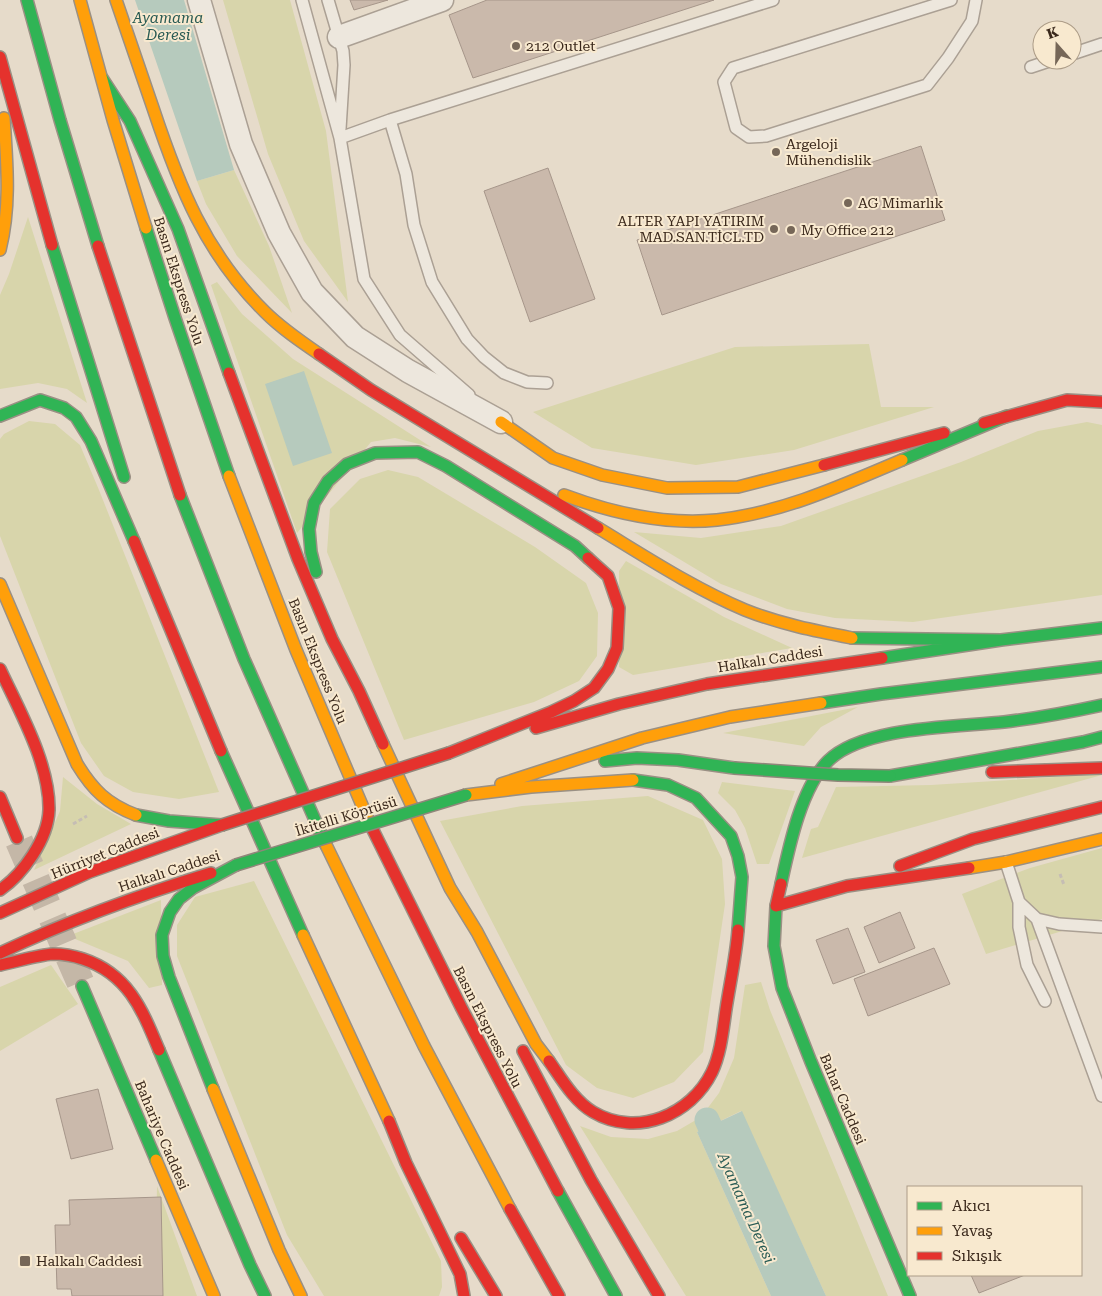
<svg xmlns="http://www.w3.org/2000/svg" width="1102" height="1296" font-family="'Roboto Serif',serif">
	<rect width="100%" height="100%" fill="#e6dbca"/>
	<path fill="#d8d5ab" d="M 223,0 L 290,0 L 326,131 L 348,302 L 304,241 L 268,154 Z
		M 234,170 L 269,246 L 292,313 L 237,256 L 206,204 L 197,181 Z
		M 28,217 L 87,403 L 67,389 L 38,383 L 0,389 L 0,295 L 9,274 Z
		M 217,282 L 242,314 L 293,359 L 431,447 L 395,438 L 371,442 L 297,533 L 211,285 Z
		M 869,344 L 881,407 L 934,407 L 794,450 L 696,465 L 592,448 L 533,412 L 735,347 Z
		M 29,421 L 55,424 L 80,445 L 99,490 L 219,792 L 179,799 L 133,792 L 104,776 L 81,743 L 0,536 L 0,439 L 4,434 Z
		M 1087,422 L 1102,425 L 1102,595 L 913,622 L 835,618 L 787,609 L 721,584 L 634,532 L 701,538 L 781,526 L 961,462 L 1038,431 Z
		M 388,470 L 418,477 L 535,547 L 586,583 L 598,613 L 597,656 L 579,681 L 534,702 L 404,740 L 327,552 L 330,509 L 360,479 Z
		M 626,561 L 724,617 L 792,648 L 633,675 L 619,667 L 619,571 Z
		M 858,707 L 821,727 L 804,746 L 723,733 Z
		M 1102,774 L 1102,775 L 802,858 L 811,829 L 818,827 L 836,787 L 931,785 Z
		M 63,777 L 97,804 L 131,824 L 34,870 L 60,811 Z
		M 722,782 L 795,791 L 769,864 L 757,864 L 745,828 L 735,810 L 718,793 Z
		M 648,796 L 703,820 L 722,859 L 725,904 L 703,1052 L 674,1082 L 633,1098 L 597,1088 L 566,1065 L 440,821 L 522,806 Z
		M 1102,848 L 1102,919 L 986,954 L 962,894 L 1030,868 Z
		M 254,881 L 441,1261 L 442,1287 L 439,1296 L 324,1296 L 287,1235 L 177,956 L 177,925 L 195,897 Z
		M 161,900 L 162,985 L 149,988 L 128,961 L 68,936 Z
		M 51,965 L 78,1004 L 0,1051 L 0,987 Z
		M 761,982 L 770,1010 L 888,1296 L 826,1296 L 741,1111 L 697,1132 L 771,1296 L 686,1296 L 580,1126 L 611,1137 L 648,1139 L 677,1131 L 701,1117 L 719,1093 L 734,1058 L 745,985 Z
		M 157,1186 L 197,1296 L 155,1296 Z"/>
	<path fill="#b6cabd" d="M 135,0 L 184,0 L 234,170 L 197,181 Z
		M 304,371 L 332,453 L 293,466 L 265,384 Z
		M 742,1111 L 826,1296 L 771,1296 L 697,1132 Z"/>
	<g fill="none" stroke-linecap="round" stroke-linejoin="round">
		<path stroke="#b6cabd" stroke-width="25" d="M 707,1120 L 723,1156"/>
	</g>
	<path fill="#cab9ab" stroke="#a6968a" d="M 350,0 L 388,0 L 354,10 Z
		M 487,0 L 714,0 L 473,78 L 449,15 Z
		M 921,146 L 945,220 L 662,315 L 637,240 Z
		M 548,168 L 595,299 L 530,322 L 484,191 Z
		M 900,912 L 915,948 L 879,963 L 864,927 Z
		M 848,928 L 865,972 L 833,984 L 816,940 Z
		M 934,948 L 950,984 L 868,1016 L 854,979 Z
		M 98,1089 L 113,1149 L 71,1159 L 56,1099 Z
		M 161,1197 L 163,1296 L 72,1296 L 71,1289 L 57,1289 L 55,1225 L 70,1225 L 69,1200 Z
		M 971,1275 L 1025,1275 L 979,1293 Z"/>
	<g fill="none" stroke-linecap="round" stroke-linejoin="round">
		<path stroke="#c4b7a7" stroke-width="28" stroke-dasharray="28 14" stroke-linecap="butt" d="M 19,841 L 82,986"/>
		<defs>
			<path id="lane" d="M 302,0 L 340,138 L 364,279 L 400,335 L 469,395
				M 328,0 L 343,51 L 344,65 L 340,129
				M 951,0 L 733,68 L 724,82 L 736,128 L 749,137 L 766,136 L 927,85 L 948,58 L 972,21 L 976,0
				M 1072,54 L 1102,44
				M 1031,67 L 1052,60
				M 390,120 L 406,174 L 414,225 L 432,282 L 467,339 L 484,357 L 504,373 L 527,382 L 547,383
				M 340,138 L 390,120 L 773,0
				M 1006,862 L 1019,902 L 1037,919 L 1102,1096
				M 1019,902 L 1019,927 L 1027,965 L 1045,1001
				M 1037,919 L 1059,924 L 1102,927"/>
			<path id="street" d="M 199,0 L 241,144 L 279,233 L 312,292 L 355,337 L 408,371 L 501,422
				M 339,37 L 442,0"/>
			<path id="fast" d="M 27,0 L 60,120 L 98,246
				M 102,78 L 130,121 L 178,229 L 229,373
				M 146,228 L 175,318 L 229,476
				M 52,245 L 124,477
				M 0,416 L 40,400 L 64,408 L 76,417 L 91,441 L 134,541
				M 902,460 L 1007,416
				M 180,495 L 244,659 L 326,845
				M 316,572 L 311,552 L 309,529 L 314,503 L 328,481 L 347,464 L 375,453 L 418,452 L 446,466 L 575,546 L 588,558
				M 852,638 L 1001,640
				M 882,658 L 1001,640 L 1102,628
				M 821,703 L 881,694 L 1102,667
				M 221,751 L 303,935
				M 605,761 L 637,758 L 678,760 L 734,768
				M 890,776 L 1083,742 L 1102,737
				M 633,780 L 668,785 L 696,798 L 731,836 L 738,856 L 742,877 L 738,930
				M 136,815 L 169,821 L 222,825
				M 781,884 C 789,847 801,788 828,761 C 863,726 957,727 1004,722 C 1037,718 1070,712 1102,705
				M 776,906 L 774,946 L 782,988 L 811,1062 L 910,1296
				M 82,986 L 156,1160
				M 159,1050 L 250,1265 L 265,1296
				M 213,1089 L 169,977 L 163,956 L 162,935 L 170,912 L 179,899 L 193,888 L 236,865
				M 558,1191 L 616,1296"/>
			<path id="slow" d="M 80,0 L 113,120 L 146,228
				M 116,0 C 128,36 141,72 153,108 C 179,186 205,253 265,312 C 281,328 300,341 319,354
				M 0,250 C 11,206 7,163 4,118
				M 501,422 L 553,458 L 602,475 L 667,488 L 738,487 L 824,465
				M 229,476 L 296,650 L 370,824
				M 564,495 C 612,513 666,525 717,520 C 782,513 843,485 902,460
				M 598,528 C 646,557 693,588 745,610 C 780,624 816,631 852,638
				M 0,584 L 77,764 C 93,790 107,804 136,815
				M 383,744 L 450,888 L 477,932 L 536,1044 L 549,1061
				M 501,784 L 642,738 L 730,717 L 821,703
				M 466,795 L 531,787 L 633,780
				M 326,845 L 424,1046 L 510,1209
				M 969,868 L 1006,862 L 1102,839
				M 303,935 L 389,1121
				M 213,1089 L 279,1250 L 301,1296
				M 156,1160 L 214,1296"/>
			<path id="jam" d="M 0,57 L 52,245
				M 98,246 L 180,495
				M 319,354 L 371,390 L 598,528
				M 229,373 L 298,559 L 332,639 L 359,691 L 383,744
				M 984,423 L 1067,400 L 1102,402
				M 824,465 L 944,433
				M 134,541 L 221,751
				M 0,669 C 19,710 50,764 49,810 C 48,839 23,874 0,890
				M 536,728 L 619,704 L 707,684 L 882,658
				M 449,753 L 551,712 L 574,701 L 594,688 L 608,669 L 617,648 L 619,608 L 608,576 L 588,558
				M 992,772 L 1102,768
				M 0,797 L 17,838
				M 370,824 L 461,1007 L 558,1191
				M 900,866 L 973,839 L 1102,807
				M 781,884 L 776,906 L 847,886 L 969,868
				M 0,913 L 90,872 L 222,825
				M 0,953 C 68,921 139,895 211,873
				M 0,965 C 16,962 37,955 53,954 C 63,954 74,956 83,959 C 128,974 142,1009 159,1050
				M 523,1051 L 591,1180 L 659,1296
				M 549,1061 C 561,1078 574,1101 593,1112 C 637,1138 691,1115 712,1072 C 721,1053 723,1029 726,1009 C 730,983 736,956 738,930
				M 389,1121 L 406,1163 L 460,1274 L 464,1296
				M 510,1209 L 559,1296
				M 461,1238 L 496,1296"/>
		</defs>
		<use href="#lane" stroke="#aba094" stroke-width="14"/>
		<use href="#street" stroke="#aba094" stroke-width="25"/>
		<use href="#fast" stroke="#9a9084" stroke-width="14"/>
		<use href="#slow" stroke="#9a9084" stroke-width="14"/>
		<use href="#jam" stroke="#9a9084" stroke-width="14"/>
		<path stroke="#c5bdb4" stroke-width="3" stroke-dasharray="4 2.5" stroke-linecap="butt" d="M 73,824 L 87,816
			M 1060,874 L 1064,885"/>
		<use href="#lane" stroke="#ede7dd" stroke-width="11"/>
		<use href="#street" stroke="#ede7dd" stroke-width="22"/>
		<use href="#fast" stroke="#30b455" stroke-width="11"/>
		<use href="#slow" stroke="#ff9f0a" stroke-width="11"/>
		<use href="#jam" stroke="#e5322d" stroke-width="11"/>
		<defs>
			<path id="fast-bridge" d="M 734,768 L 838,775 L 890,776
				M 236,865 L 466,795"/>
			<path id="jam-bridge" d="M 222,825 L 449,753"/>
		</defs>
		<use href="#fast-bridge" stroke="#90867a" stroke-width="14" stroke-linecap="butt"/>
		<use href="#jam-bridge" stroke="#90867a" stroke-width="14" stroke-linecap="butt"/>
		<use href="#fast-bridge" stroke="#30b455" stroke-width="11"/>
		<use href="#jam-bridge" stroke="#e5322d" stroke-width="11"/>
	</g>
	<g fill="#766758" stroke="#f8e9cf" stroke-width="2">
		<circle cx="516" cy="46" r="5"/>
		<circle cx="776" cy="152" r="5"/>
		<circle cx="848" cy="203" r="5"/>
		<circle cx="774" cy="229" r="5"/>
		<circle cx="791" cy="230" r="5"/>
		<rect x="19" y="1255" width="12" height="12" rx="2.5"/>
	</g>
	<g text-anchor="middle" stroke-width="4" stroke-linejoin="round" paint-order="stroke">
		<g font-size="14" fill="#3a281b" stroke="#f8e9cf" text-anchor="start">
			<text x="526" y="51">212 Outlet</text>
			<text x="786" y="149">Argeloji<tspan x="786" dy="16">Mühendislik</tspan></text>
			<text x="858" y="208">AG Mimarlık</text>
			<text x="764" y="226" text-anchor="end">ALTER YAPI YATIRIM<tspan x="764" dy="16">MAD.SAN.TİCL.TD</tspan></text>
			<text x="801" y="235">My Office 212</text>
			<text x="36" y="1266">Halkalı Caddesi</text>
		</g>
		<g font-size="14" fill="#3a281b" stroke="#f8e9cf">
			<text transform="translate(179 281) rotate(72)" y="5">Basın Ekspress Yolu</text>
			<text transform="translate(770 659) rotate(-9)" y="5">Halkalı Caddesi</text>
			<text transform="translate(318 661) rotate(68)" y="5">Basın Ekspress Yolu</text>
			<text transform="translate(346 816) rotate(-17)" y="5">İkitelli Köprüsü</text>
			<text transform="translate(105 853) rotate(-22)" y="5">Hürriyet Caddesi</text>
			<text transform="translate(169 871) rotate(-18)" y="5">Halkalı Caddesi</text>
			<text transform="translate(488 1027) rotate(63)" y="5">Basın Ekspress Yolu</text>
			<text transform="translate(843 1099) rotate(67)" y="5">Bahar Caddesi</text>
			<text transform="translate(162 1135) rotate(67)" y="5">Bahariye Caddesi</text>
		</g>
		<g font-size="15" font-style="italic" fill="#295b54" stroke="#f8e9cf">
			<text x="168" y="23">Ayamama<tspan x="168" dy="17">Deresi</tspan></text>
			<text transform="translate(746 1208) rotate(66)" y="5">Ayamama Deresi</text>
		</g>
	</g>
	<rect x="907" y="1186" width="175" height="90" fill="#f8e9cf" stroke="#ac9c87"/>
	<rect x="917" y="1202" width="25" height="8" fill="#30b455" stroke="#ac9c87"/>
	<text x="952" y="1211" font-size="15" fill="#3a281b">Akıcı</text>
	<rect x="917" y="1227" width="25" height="8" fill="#ff9f0a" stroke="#ac9c87"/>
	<text x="952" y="1236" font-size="15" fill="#3a281b">Yavaş</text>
	<rect x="917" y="1252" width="25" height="8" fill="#e5322d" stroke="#ac9c87"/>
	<text x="952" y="1261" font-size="15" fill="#3a281b">Sıkışık</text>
	<g transform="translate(1057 45) rotate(340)"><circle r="24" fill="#f8e9cf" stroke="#ac9c87"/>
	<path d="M0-4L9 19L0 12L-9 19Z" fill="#766758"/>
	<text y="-8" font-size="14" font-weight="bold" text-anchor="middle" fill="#3a281b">K</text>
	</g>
</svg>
